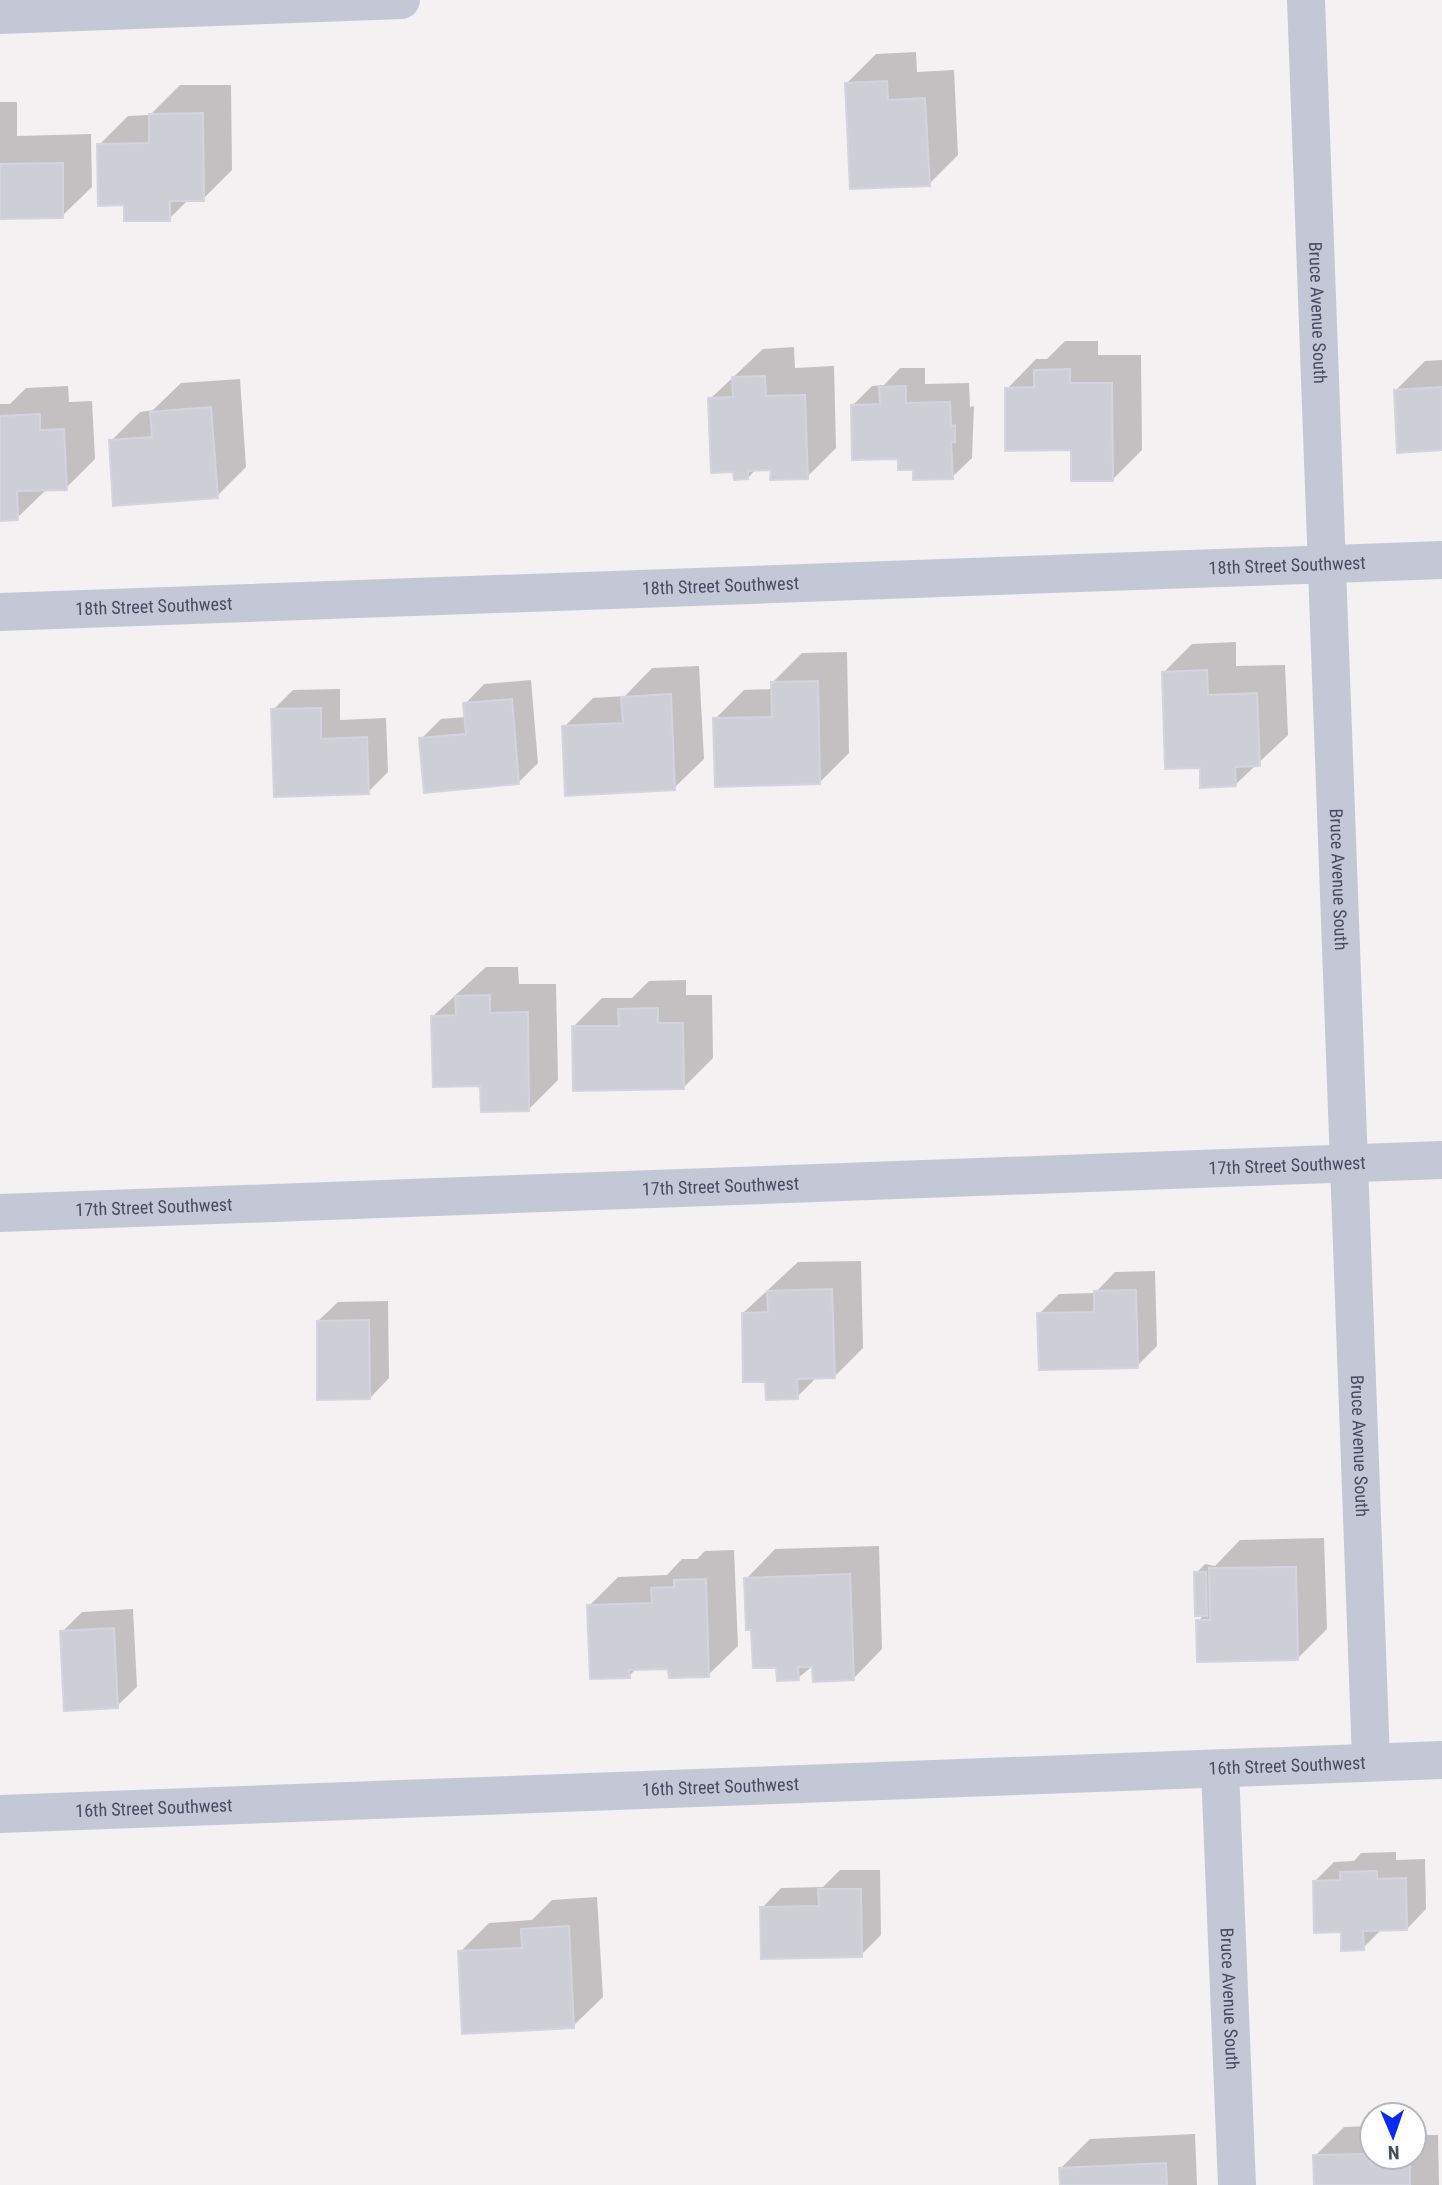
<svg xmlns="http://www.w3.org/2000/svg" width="1442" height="2185" font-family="'Roboto Condensed',sans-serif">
	<rect width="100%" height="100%" fill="#f3f1f1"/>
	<path fill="#0003" d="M 916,52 L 917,72 L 954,70 L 958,155 L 929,184 L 847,83 L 876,54 Z
		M 180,85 L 231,85 L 232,170 L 203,199 L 189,199 L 169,219 L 126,203 L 99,145 L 128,116 L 150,115 Z
		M 0,102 L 17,102 L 17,136 L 91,134 L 92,187 L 62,216 L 0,217 Z
		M 1065,341 L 1098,341 L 1098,355 L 1141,355 L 1142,450 L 1113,479 L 1007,389 L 1036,359 L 1047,359 Z
		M 794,347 L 795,368 L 834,366 L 836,448 L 807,477 L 772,469 L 756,469 L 748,478 L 710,399 L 763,349 Z
		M 1442,360 L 1442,449 L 1396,390 L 1425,361 Z
		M 900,368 L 925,368 L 925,384 L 969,383 L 970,407 L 974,406 L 972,458 L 952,477 L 915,468 L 900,457 L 853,405 L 872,386 L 884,385 Z
		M 240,379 L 246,467 L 217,496 L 111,441 L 140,412 L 153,410 L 181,383 Z
		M 68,386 L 69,402 L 92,401 L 95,459 L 66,488 L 47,489 L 17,518 L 0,519 L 0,404 L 10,404 L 26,388 Z
		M 1236,642 L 1236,666 L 1285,665 L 1288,735 L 1235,785 L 1201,766 L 1163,673 L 1192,644 Z
		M 847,652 L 849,753 L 820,782 L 715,719 L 744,690 L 773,689 L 773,682 L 802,653 Z
		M 699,666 L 704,759 L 674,788 L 564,727 L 593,698 L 625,696 L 652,668 Z
		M 531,680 L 538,763 L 518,783 L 421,739 L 441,719 L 466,717 L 465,704 L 484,684 Z
		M 340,689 L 340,720 L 386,718 L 388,772 L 368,792 L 273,710 L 293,690 Z
		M 486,967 L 518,967 L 519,984 L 556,984 L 558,1080 L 529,1109 L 482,1085 L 433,1016 Z
		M 686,980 L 686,995 L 712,995 L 713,1058 L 684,1087 L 573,1027 L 602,998 L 632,998 L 649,981 Z
		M 861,1261 L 863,1348 L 834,1377 L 817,1377 L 797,1397 L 767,1380 L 743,1313 L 798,1262 Z
		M 1155,1271 L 1157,1346 L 1137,1366 L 1039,1314 L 1059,1294 L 1095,1293 L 1115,1272 Z
		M 388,1301 L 389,1378 L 370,1398 L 318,1321 L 338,1302 Z
		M 1324,1538 L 1327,1629 L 1298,1658 L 1198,1621 L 1205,1614 L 1196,1573 L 1205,1564 L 1215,1566 L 1240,1540 Z
		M 879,1546 L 882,1649 L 853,1679 L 814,1665 L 798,1678 L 778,1666 L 746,1579 L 775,1549 Z
		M 734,1550 L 738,1646 L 708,1675 L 670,1667 L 637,1668 L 629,1676 L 589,1606 L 618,1577 L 667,1575 L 682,1559 L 697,1559 L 705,1551 Z
		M 133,1609 L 137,1687 L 117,1706 L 62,1632 L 82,1612 Z
		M 1396,1852 L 1396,1860 L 1425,1859 L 1426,1909 L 1407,1929 L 1382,1929 L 1363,1948 L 1342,1930 L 1314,1882 L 1334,1862 L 1354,1861 L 1361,1853 Z
		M 840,1870 L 880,1870 L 881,1935 L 861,1955 L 762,1908 L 781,1888 L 823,1887 Z
		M 597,1897 L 603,1997 L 573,2026 L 460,1952 L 489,1923 L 532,1920 L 552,1900 Z
		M 1372,2126 L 1372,2157 L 1414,2157 L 1414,2135 L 1438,2135 L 1439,2185 L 1315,2185 L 1315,2156 L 1344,2127 Z
		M 1195,2134 L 1197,2185 L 1061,2185 L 1060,2169 L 1090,2139 Z"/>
	<path fill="#cdced6" stroke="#d4d4dd" stroke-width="2" d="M 887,81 L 888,100 L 925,98 L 930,186 L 850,189 L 845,83 Z
		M 203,113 L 204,201 L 170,201 L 170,221 L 124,221 L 124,205 L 98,206 L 97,144 L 149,143 L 149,114 Z
		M 63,163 L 63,218 L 0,219 L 0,164 Z
		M 1070,369 L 1070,383 L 1112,383 L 1113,481 L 1071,481 L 1071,450 L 1005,451 L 1005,388 L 1034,387 L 1034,370 Z
		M 765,376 L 766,396 L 805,395 L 808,479 L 770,480 L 771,470 L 748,471 L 748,479 L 734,480 L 733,472 L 711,473 L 708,398 L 733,397 L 732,377 Z
		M 906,386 L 906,403 L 950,402 L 951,426 L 955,425 L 955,442 L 951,442 L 953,479 L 913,480 L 913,470 L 898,470 L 898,459 L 852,460 L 851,405 L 880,404 L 879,387 Z
		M 1442,387 L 1442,450 L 1397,453 L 1394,390 Z
		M 211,407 L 218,498 L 113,506 L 109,440 L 152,437 L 150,412 Z
		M 40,414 L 40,430 L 64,429 L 67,490 L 17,491 L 18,520 L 0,521 L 0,416 Z
		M 1207,670 L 1208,695 L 1257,693 L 1260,766 L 1235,767 L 1236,786 L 1200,788 L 1200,768 L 1165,769 L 1162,672 Z
		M 818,681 L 820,784 L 715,787 L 713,718 L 772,717 L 771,682 Z
		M 671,694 L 675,790 L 565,796 L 562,726 L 623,723 L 621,697 Z
		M 512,699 L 519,784 L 424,793 L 419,738 L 466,734 L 463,703 Z
		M 321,708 L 321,739 L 367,737 L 369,794 L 274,797 L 271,709 Z
		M 490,995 L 490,1013 L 528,1012 L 529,1111 L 481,1112 L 480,1086 L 433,1087 L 431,1016 L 456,1015 L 455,996 Z
		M 658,1008 L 658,1023 L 683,1023 L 684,1089 L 573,1091 L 572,1026 L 619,1026 L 618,1009 Z
		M 832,1289 L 835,1378 L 797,1379 L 798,1399 L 766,1400 L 765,1382 L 743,1382 L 742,1313 L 768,1312 L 767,1291 Z
		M 1136,1290 L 1138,1368 L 1039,1370 L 1037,1313 L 1094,1312 L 1094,1291 Z
		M 369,1320 L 370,1399 L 317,1400 L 317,1321 Z
		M 1296,1567 L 1298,1660 L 1197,1662 L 1196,1620 L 1210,1620 L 1209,1568 Z
		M 1194,1572 L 1206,1572 L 1207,1616 L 1195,1616 Z
		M 850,1574 L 854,1680 L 813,1682 L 812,1667 L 798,1667 L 799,1680 L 777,1681 L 776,1668 L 753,1668 L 751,1630 L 746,1630 L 744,1578 Z
		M 706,1579 L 709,1677 L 669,1678 L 668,1669 L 629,1670 L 630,1678 L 590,1679 L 587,1605 L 652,1603 L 651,1588 L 674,1587 L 674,1580 Z
		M 114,1628 L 118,1708 L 64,1711 L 60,1631 Z
		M 1377,1871 L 1377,1879 L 1406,1878 L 1407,1930 L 1363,1931 L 1364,1950 L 1341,1951 L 1341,1932 L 1314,1933 L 1313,1881 L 1340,1880 L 1340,1872 Z
		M 818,1889 L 861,1889 L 862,1957 L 761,1959 L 760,1907 L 819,1906 Z
		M 569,1926 L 574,2028 L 462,2034 L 458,1951 L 522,1948 L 521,1929 Z
		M 1370,2154 L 1371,2164 L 1410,2163 L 1410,2185 L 1314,2185 L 1313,2155 Z
		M 1166,2163 L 1167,2185 L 1060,2185 L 1059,2168 Z"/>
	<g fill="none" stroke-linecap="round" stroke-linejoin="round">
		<g stroke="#c4c8d6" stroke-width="38">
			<path id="s1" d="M 1306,0 L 1371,1760"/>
			<path d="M 0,15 L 401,0"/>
			<path id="s2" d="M 0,612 L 1442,560"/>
			<path id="s3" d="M 0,1213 L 1442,1160"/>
			<path id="s4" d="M 1220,1770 L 1237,2185"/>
			<path id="s5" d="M 0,1814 L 1442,1760"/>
		</g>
	</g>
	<g text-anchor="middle" stroke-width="6" stroke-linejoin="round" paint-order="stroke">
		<g font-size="18" fill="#474c60" stroke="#fff">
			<text dy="6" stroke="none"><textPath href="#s1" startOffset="313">Bruce Avenue South</textPath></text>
			<text dy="6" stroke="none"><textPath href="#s2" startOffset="1288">18th Street Southwest</textPath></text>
			<text dy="6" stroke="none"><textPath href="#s2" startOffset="721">18th Street Southwest</textPath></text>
			<text dy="6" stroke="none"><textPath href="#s2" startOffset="154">18th Street Southwest</textPath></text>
			<text dy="6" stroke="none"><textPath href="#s1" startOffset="880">Bruce Avenue South</textPath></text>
			<text dy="6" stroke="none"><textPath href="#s3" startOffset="1288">17th Street Southwest</textPath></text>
			<text dy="6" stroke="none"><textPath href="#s3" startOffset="721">17th Street Southwest</textPath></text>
			<text dy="6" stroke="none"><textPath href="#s3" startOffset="154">17th Street Southwest</textPath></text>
			<text dy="6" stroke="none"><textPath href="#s1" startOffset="1447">Bruce Avenue South</textPath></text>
			<text dy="6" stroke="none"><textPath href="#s5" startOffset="1288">16th Street Southwest</textPath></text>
			<text dy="6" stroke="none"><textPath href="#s5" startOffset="721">16th Street Southwest</textPath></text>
			<text dy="6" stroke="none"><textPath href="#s5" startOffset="154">16th Street Southwest</textPath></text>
			<text dy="6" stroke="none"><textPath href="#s4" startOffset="229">Bruce Avenue South</textPath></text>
		</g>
	</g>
	<g transform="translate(1393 2136) rotate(178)"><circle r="33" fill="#ffffff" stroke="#b5b7bf" stroke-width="2"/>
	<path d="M0-5L12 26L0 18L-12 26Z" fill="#0b29f2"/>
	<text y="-10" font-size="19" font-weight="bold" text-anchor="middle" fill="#474c60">N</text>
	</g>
</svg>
